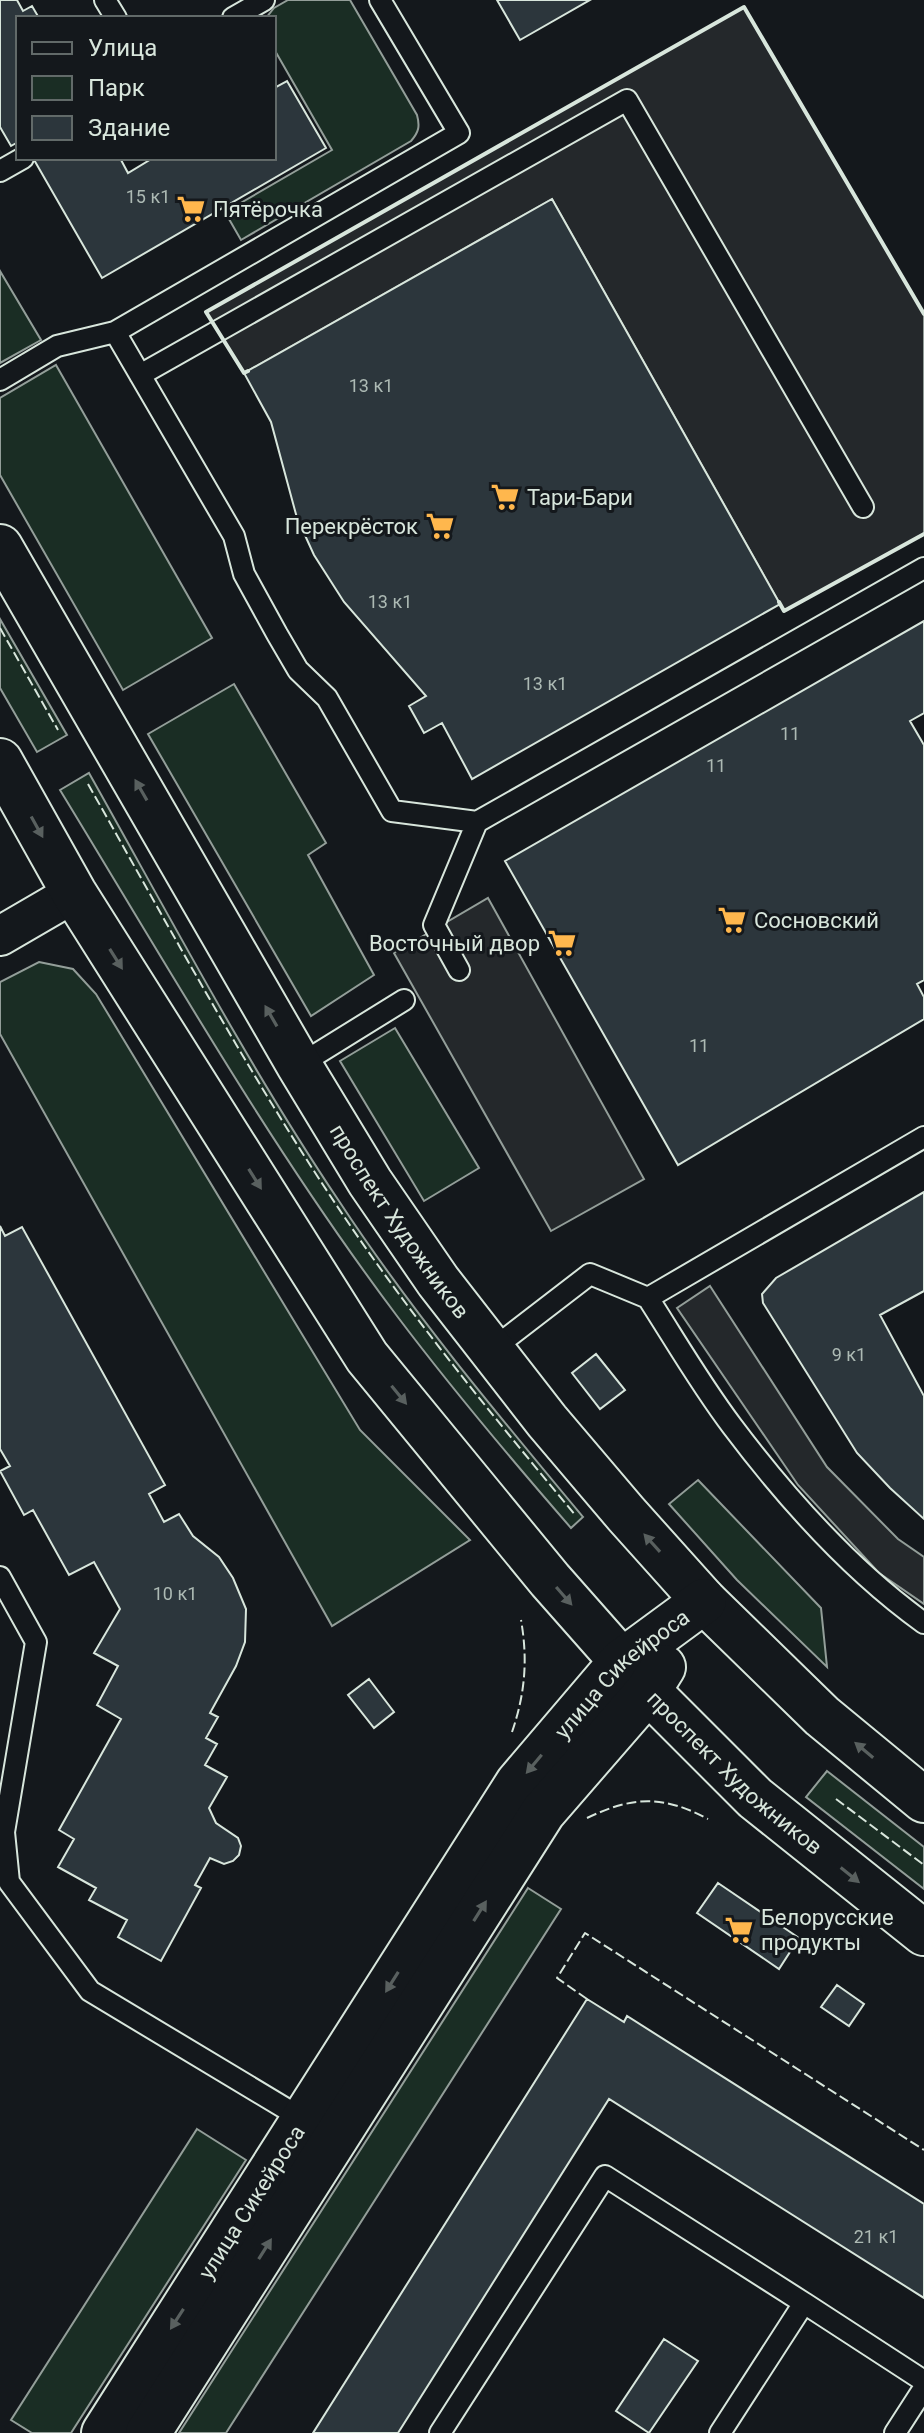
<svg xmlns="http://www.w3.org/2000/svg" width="924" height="2433" font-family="Roboto,sans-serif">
	<rect width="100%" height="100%" fill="#14181c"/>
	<path fill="#1a2d24" stroke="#939e99" stroke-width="2" d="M 288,0 L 350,0 L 417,115 C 420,126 419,132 411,141 L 241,240 L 225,212 L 332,150 L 274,49 L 274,18 L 266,18 L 274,8 Z
		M 0,271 L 41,340 L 0,363 Z
		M 56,365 L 212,638 L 123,690 L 0,475 L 0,398 Z
		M 0,619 L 67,735 L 37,752 L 0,688 Z
		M 234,684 L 326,843 L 308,855 L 374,975 L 311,1016 L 148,734 Z
		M 89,773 C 170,917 247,1064 339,1201 C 412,1312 498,1415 583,1517 L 571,1528 C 511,1459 452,1389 397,1316 C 272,1150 168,967 60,790 Z
		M 39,962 L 73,969 L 96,994 L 360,1430 L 470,1540 L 332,1626 L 0,1034 L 0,982 Z
		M 395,1028 L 479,1168 L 424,1201 L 340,1061 Z
		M 698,1480 L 821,1608 L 827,1667 L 737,1580 L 669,1504 Z
		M 827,1771 L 924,1847 L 924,1889 L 806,1797 Z
		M 528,1888 L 561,1909 L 226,2433 L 179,2433 Z
		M 197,2129 L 246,2160 L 71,2433 L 32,2433 L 11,2420 Z"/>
	<path fill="#24282b" stroke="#939e99" stroke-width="2" d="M 744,7 L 924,314 L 924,534 L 784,611 L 552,199 L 244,373 L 206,312 Z
		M 488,898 L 644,1179 L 551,1231 L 394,953 Z
		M 710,1286 L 827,1467 L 898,1539 L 924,1557 L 924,1604 L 879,1573 L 798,1485 L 677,1308 Z"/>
	<path fill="#2c363c" stroke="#d8e6dc" stroke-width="2" d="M 0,0 L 17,0 L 23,11 L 32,6 L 39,18 L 18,18 L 18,142 L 11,146 L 0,127 Z
		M 497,0 L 590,0 L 520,40 Z
		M 287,81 L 326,148 L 102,278 L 33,158 L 120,158 L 128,173 L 153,158 L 274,158 L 274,88 Z
		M 552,199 L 780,604 L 472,779 L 442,723 L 424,733 L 409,706 L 426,696 L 344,602 L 314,555 L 297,518 L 271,422 L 244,373 Z
		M 924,621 L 924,713 L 910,721 L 924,745 L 924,980 L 917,984 L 924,997 L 924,1019 L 678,1165 L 505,861 Z
		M 924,1192 L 924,1291 L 880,1315 L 924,1396 L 924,1519 L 890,1488 L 857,1453 L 763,1303 L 762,1294 L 776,1278 Z
		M 0,1226 L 5,1236 L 22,1227 L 165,1485 L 149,1494 L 164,1522 L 179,1514 L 193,1536 L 219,1557 L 233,1578 L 246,1609 L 245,1642 L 236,1666 L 210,1713 L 218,1717 L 206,1738 L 217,1744 L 205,1765 L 227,1777 L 209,1808 L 216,1823 L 238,1838 L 241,1846 L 239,1855 L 233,1861 L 224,1864 L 210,1858 L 195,1885 L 201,1888 L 161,1961 L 118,1937 L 127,1920 L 89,1900 L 96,1888 L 58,1867 L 74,1839 L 59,1830 L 121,1719 L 97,1705 L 118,1666 L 94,1653 L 120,1609 L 94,1562 L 69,1575 L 33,1510 L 24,1515 L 0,1471 L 10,1466 L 0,1449 Z
		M 596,1354 L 625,1390 L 600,1409 L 572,1373 Z
		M 369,1679 L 394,1712 L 374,1728 L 348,1695 Z
		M 718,1883 L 799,1938 L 779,1969 L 697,1913 Z
		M 837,1985 L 864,2004 L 849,2026 L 821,2007 Z
		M 587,1999 L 624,2022 L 627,2016 L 924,2204 L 924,2298 L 609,2099 L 398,2433 L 313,2433 Z
		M 664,2339 L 698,2361 L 649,2433 L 616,2411 Z"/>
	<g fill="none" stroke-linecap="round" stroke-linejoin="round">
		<defs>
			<path id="lane" d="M 105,0 L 116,18
				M 233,18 L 264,0
				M 0,171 L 23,158
				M 115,332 L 234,536 L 244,574 L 277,634 L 298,670 L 327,698 L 392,811 L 477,822
				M 140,375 L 627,100 L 863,507
				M 0,380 L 57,346 L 115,332 L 459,133 L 380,0
				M 459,970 L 434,925 L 477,822 L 924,568
				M 299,1065 L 404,1000
				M 648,1298 C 675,1340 701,1385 732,1426 C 787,1499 850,1570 924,1623
				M 490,1351 L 590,1274 L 648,1298 L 924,1137
				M 0,1577 L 36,1642 L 4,1832 L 9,1882 L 90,1991 L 308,2122
				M 804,2303 L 924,2381
				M 440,2433 L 605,2176 L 804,2303 L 720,2433
				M 895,2433 L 924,2388"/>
			<path id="street" d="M 0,936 L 74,893"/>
			<g id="secondary">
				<path id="s1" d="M 0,547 L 299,1065 L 370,1182 L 438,1281 L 547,1421 L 626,1514 L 704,1601 L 822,1716 L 924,1800"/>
				<path id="s2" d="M 0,761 L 74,893 L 367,1357 L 550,1580 L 648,1691 L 755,1798 L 924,1933"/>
				<path id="s3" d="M 104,2433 L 518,1783 L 621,1662 L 704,1601"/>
				<path d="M 148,2433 L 543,1812 L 648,1691 L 663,1667"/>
			</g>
		</defs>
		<use href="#lane" stroke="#d8e6dc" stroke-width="24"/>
		<use href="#street" stroke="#d8e6dc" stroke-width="42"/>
		<use href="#secondary" stroke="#d8e6dc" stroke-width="48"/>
		<use href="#lane" stroke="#14181c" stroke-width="20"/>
		<use href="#street" stroke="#14181c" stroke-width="38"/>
		<use href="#secondary" stroke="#14181c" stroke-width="44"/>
		<path stroke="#d8e6dc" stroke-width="2" stroke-dasharray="10 4" stroke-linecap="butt" d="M 0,628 L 58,730
			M 88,784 C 168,925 245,1068 335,1203 C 408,1313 492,1415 576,1516
			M 512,1732 C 525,1694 528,1660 521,1620
			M 836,1799 L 924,1865
			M 587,1818 C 633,1796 663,1795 708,1819
			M 587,1999 L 557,1978 L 585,1933 L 924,2150"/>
		<path stroke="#d8e6dc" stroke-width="4" d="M 248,371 L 244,373 L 206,312 L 744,7 L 924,314
			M 779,602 L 784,611 L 924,534"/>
	</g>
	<defs><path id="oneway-solid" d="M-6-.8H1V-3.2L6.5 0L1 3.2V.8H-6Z" transform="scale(2)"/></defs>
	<g fill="#59605f">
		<use href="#oneway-solid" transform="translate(141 790) rotate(-120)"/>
		<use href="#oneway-solid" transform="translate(37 827) rotate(61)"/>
		<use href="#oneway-solid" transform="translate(116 959) rotate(58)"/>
		<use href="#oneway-solid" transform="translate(271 1016) rotate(-120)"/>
		<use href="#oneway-solid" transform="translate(255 1179) rotate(58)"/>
		<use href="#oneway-solid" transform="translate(399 1395) rotate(51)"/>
		<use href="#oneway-solid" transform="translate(652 1543) rotate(-132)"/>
		<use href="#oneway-solid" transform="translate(564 1596) rotate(49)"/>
		<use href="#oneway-solid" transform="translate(864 1750) rotate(-140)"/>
		<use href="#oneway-solid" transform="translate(534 1764) rotate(130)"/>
		<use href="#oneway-solid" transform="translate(850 1875) rotate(39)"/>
		<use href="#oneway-solid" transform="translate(480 1911) rotate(-58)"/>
		<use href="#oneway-solid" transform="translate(392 1982) rotate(122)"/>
		<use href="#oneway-solid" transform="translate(265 2249) rotate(-58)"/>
		<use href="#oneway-solid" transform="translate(177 2319) rotate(123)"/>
	</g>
	<defs>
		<symbol id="supermarket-bare" viewBox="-9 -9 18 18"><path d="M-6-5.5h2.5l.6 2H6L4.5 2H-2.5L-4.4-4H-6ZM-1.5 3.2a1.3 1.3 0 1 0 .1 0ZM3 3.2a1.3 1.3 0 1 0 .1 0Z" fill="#ffb74d" stroke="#14181c" stroke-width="2.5" paint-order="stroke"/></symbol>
	</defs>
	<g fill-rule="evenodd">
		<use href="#supermarket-bare" x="171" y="189" width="40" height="40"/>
		<use href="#supermarket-bare" x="485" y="477" width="40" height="40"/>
		<use href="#supermarket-bare" x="420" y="506" width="40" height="40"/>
		<use href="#supermarket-bare" x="712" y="900" width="40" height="40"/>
		<use href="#supermarket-bare" x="542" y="923" width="40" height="40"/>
		<use href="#supermarket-bare" x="719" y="1910" width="40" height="40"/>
	</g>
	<g text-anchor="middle" stroke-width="6" stroke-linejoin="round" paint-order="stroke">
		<g font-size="18" fill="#adbab4">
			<text x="148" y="203">15 к1</text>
			<text x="371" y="392">13 к1</text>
			<text x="390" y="608">13 к1</text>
			<text x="545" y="690">13 к1</text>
			<text x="790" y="740">11</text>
			<text x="716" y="772">11</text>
			<text x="699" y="1052">11</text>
			<text x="849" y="1361">9 к1</text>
			<text x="175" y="1600">10 к1</text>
			<text x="876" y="2243">21 к1</text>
		</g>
		<g font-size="22" fill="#d8e6dc" stroke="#14181c" text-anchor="start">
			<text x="213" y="217">Пятёрочка</text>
			<text x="527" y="505">Тари-Бари</text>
			<text x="418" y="534" text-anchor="end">Перекрёсток</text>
			<text x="754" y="928">Сосновский</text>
			<text x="540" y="951" text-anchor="end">Восточный двор</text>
			<text x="761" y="1925">Белорусские<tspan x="761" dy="25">продукты</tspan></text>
		</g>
		<g font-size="22" fill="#d8e6dc" stroke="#14181c">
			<text dy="8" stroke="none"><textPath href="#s1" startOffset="784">проспект Художников</textPath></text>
			<text dy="8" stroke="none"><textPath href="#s3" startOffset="922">улица Сикейроса</textPath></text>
			<text dy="8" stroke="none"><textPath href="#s2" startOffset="1256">проспект Художников</textPath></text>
			<text dy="8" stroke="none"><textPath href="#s3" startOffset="274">улица Сикейроса</textPath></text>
		</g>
	</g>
	<rect x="16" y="16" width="260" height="144" fill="#14181c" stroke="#626a69" stroke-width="2"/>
	<rect x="32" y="42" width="40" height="12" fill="#14181c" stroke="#626a69" stroke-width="2"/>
	<text x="88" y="56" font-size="24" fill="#d8e6dc">Улица</text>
	<rect x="32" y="76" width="40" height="24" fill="#1a2d24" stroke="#626a69" stroke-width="2"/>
	<text x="88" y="96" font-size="24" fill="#d8e6dc">Парк</text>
	<rect x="32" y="116" width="40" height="24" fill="#2c363c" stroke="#626a69" stroke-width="2"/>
	<text x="88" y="136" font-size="24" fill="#d8e6dc">Здание</text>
</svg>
